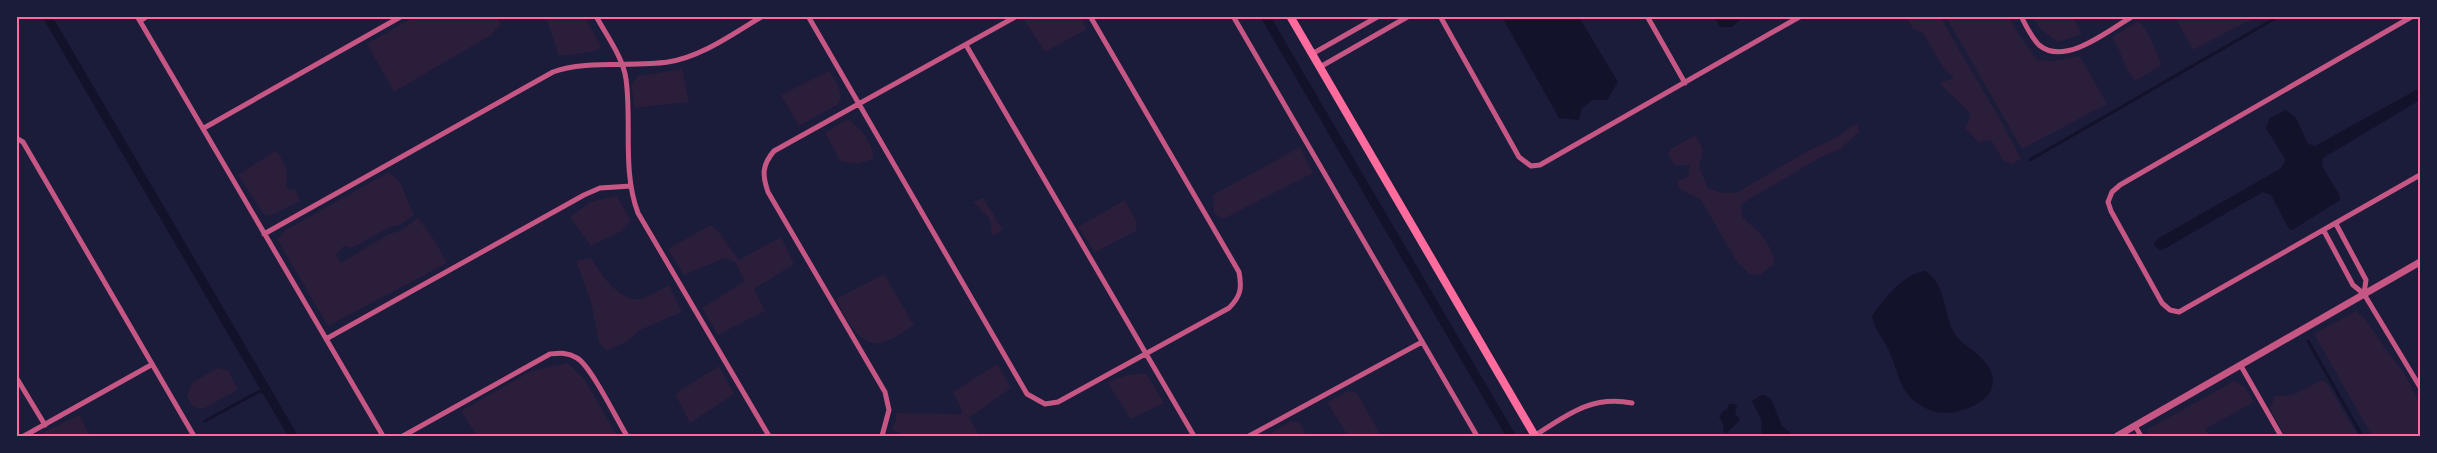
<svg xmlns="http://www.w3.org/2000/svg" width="2437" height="453" font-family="Ubuntu,sans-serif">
	<rect width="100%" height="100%" fill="#1b1b3a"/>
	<path fill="#2a1e3b" d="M 1031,16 L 1080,17 L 1087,29 L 1045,52 L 1024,20 Z
		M 414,17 L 497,17 L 501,24 L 491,35 L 394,92 L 367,44 Z
		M 546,17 L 584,17 L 601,46 L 596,51 L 559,56 Z
		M 1907,17 L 1940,17 L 1997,114 L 2021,159 L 2012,164 L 2003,160 L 1991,140 L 1979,143 L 1965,128 L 1971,114 L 1939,83 L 1954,78 L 1943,67 L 1923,33 L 1913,29 Z
		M 1946,17 L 2009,17 L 2017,32 L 2037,60 L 2052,61 L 2080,56 L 2107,104 L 2022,149 Z
		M 2032,17 L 2073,17 L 2082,34 L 2058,42 L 2041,30 Z
		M 2175,17 L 2256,17 L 2193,50 Z
		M 2139,21 L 2147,31 L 2162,65 L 2135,81 C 2123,68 2122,51 2112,37 Z
		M 682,69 L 689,102 L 635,108 L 631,86 L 638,76 Z
		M 829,71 L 839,87 L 841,99 L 837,105 L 799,126 L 781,95 Z
		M 847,119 C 861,126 872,143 874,159 L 856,164 L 840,161 L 825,133 Z
		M 1857,123 L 1859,132 L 1840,149 L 1823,156 L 1741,204 L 1742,217 C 1757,231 1773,242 1774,264 L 1760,275 L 1750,274 L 1737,262 L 1701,200 L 1681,190 L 1676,181 L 1688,177 L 1690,165 L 1674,165 L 1668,154 L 1671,149 L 1695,135 L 1703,149 L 1699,167 L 1708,188 L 1722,193 L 1736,193 L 1811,149 L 1834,139 Z
		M 1300,147 L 1313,173 L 1223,219 L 1214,213 L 1213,195 Z
		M 275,151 C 285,160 289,174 286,187 L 289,190 L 295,189 L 300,201 L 272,215 L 265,216 L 238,175 Z
		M 389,172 L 400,182 L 414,215 L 400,225 L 390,227 L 352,248 L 344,246 L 336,254 L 341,263 L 387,235 L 402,230 L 418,218 L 435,241 L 447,263 L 328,326 L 277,239 L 286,230 Z
		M 617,196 L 631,221 L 620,232 L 591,246 L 570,217 L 590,202 Z
		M 983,198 L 1003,230 L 992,236 L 990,219 L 973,202 Z
		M 1125,200 L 1137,223 L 1136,231 L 1095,252 L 1078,227 Z
		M 710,225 L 717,230 L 739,260 L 781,237 L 794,264 L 754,289 L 765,311 L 718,335 L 702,308 L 745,281 L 735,262 L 725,258 L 684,275 L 668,249 Z
		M 591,258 C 602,275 620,305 644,298 C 652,295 661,289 669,285 L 682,312 L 640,330 L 628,341 L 606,351 L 599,342 L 591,302 L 576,261 Z
		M 884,274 L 914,325 C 905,330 890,342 880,343 C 857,346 845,316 836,299 Z
		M 2356,311 L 2366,320 L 2387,351 L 2405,374 L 2420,404 L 2418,412 L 2420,436 L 2372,436 L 2314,334 Z
		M 568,363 L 585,380 L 617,436 L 477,436 L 461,411 L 531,371 Z
		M 997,364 L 1011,388 L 969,418 L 980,436 L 906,436 L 891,429 L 896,421 L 896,413 L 961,414 L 962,411 L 953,392 Z
		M 719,366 L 734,394 L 690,423 L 675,394 Z
		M 217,368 L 228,370 L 238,390 L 203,409 L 193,407 L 187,396 L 192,383 Z
		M 1146,373 L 1164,403 L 1131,419 L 1107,382 L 1128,375 Z
		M 2322,380 L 2327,383 L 2358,436 L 2285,436 L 2270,409 L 2275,396 L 2293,395 Z
		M 2234,381 L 2245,387 L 2254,402 L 2205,429 L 2209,436 L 2148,436 L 2148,429 Z
		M 1348,391 L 1357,393 L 1380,434 L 1375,436 L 1348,436 L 1327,402 Z
		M 79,415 L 90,436 L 36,436 Z
		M 1291,421 L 1300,423 L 1307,436 L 1273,436 L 1270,433 Z"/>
	<path fill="#12122b" d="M 1502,17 L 1579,17 L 1618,82 L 1607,100 L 1593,100 L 1582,108 L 1579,120 L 1559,118 Z
		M 1714,17 L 1743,17 L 1732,27 L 1720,27 Z
		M 2420,88 L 2420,100 L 2323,158 L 2322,166 L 2340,196 L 2340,200 L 2294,229 L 2290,230 L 2288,227 L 2271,195 L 2263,192 L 2164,249 L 2161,250 L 2155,247 L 2154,243 L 2159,238 L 2280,169 L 2285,162 L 2285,159 L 2266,128 L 2270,118 L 2286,110 L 2296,118 L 2308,144 L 2315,146 Z
		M 1925,271 C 1946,284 1943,311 1953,331 C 1963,349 1985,352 1992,375 C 1999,400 1963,413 1944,413 C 1932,413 1920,406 1911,398 C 1898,384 1897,369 1890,353 C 1884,339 1875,331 1872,316 C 1885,298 1902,275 1925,271 Z
		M 1761,395 L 1764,395 L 1771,399 L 1782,426 L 1794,436 L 1761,436 L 1762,421 L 1752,401 Z
		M 1729,404 L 1734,404 L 1737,406 L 1735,415 L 1739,417 L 1740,420 L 1727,433 L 1723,431 L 1723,424 L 1719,416 L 1724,410 L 1727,410 Z"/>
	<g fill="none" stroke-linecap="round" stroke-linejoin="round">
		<path stroke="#12122b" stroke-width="3" d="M 2030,160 L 2279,16
			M 2308,341 L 2362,436
			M 205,421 L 256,393 L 266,390"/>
		<path stroke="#12122b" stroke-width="9" d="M 47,16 L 293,436
			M 1265,16 L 1511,436"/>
		<path stroke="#c65784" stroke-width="5" d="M 137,16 L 383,436
			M 596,16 C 606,35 623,57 626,79 C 632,122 622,171 638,213 L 769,436
			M 808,16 L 1027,394 L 1045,404 L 1058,402 L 1229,308 C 1241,296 1242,288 1239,272 L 1090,16
			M 1233,16 L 1477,436
			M 1440,16 L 1519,157 L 1531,166 L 1540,165 L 1801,16
			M 1647,16 L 1685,83
			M 2021,16 C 2026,26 2031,37 2039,45 C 2065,67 2109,30 2133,16
			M 2413,16 L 2120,185 L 2112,192 L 2108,202 L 2111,211 L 2162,303 L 2170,310 L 2179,312 L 2420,175
			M 140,21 L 148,16
			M 966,45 L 1194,436
			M 1312,54 L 1379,16
			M 1320,67 L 1409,16
			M 204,128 L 402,16
			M 16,138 L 23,142 L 194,436
			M 2336,224 L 2366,280 L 2364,294
			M 2324,231 L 2353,285 L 2364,294 L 2420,387
			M 264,234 L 553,72 C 583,60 634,67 668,62 C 702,57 734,33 763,16
			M 326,339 L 584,195 L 600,188 L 631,186
			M 2241,366 L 2281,436
			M 16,377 L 45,425
			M 2135,426 L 2141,436
			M 24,436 L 151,365
			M 403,436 L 550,354 C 560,353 567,352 577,358 C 591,366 617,420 627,436
			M 882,436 L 889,410 L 885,392 L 768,192 C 762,175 762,165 774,151 L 1017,16
			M 1249,436 L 1422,342
			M 1534,436 C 1567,415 1591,395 1632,403"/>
		<path stroke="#c65784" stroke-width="7" d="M 2117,436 L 2420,262"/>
		<path stroke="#ff6b9d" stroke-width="8" d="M 1290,16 L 1535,436"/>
	</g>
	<rect width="2437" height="453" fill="none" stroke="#1b1b3a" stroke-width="36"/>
	<rect x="18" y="18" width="2401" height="417" fill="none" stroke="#ff6b9d" stroke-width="2"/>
</svg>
